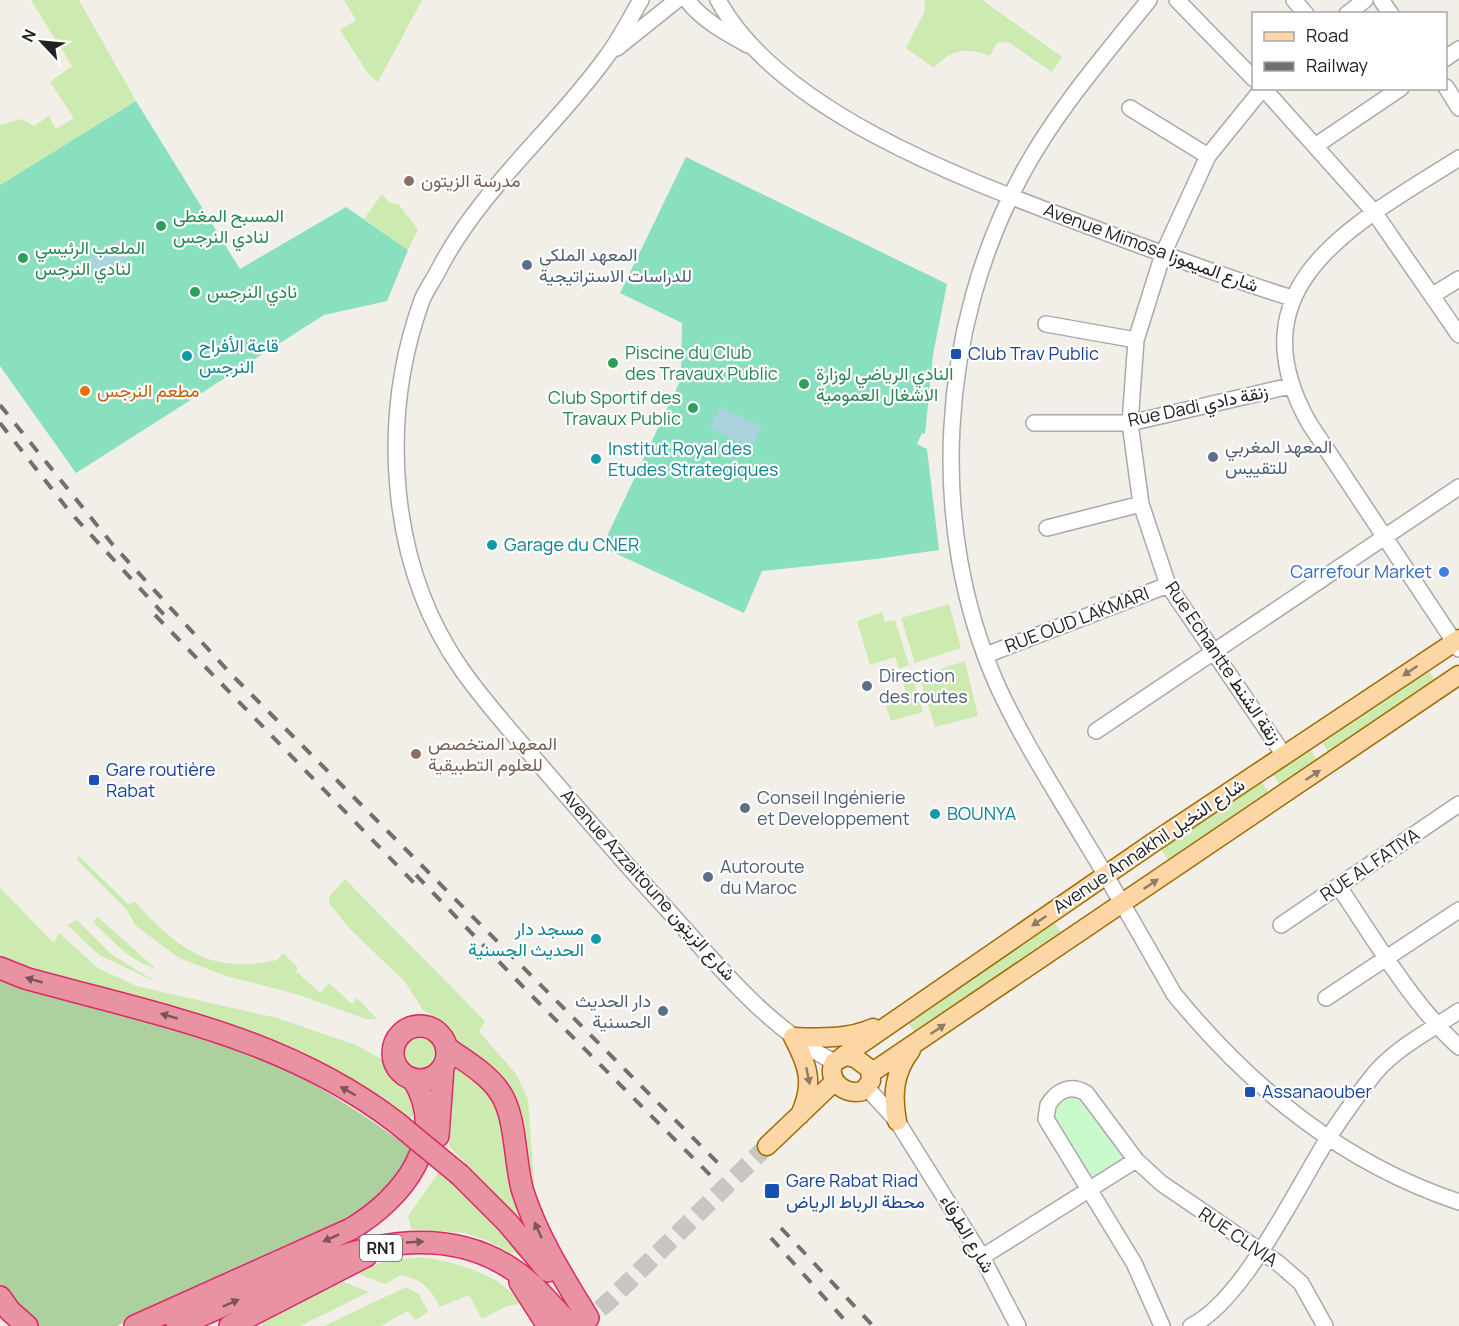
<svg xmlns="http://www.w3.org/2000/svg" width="1459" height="1326" font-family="Manrope,Vazirmatn,sans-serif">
	<rect width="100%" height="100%" fill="#f2efe9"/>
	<path fill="#cdebb0" d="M 31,0 L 79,0 L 136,101 L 0,185 L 0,125 L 22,119 L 34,126 L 49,116 L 56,129 L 74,118 L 50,82 L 72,66 Z
		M 344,0 L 422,0 L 378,82 L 369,75 L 340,30 L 356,20 Z
		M 925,0 L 982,0 L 1062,57 L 1052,72 L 1008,42 L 997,43 L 990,56 C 967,47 951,49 934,68 L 906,48 L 924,13 Z
		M 382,194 L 389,202 L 398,204 L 418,229 L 408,250 L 364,219 Z
		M 949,604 L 961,648 L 915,663 L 901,618 Z
		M 882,612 L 885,622 L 895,620 L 909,665 L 899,669 L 895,657 L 870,665 L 857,621 Z
		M 965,661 L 978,716 L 935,727 L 919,676 Z
		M 1428,669 L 1436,681 L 1329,753 L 1321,741 Z
		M 913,678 L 923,712 L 891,721 L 884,700 L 906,693 L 903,682 Z
		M 1309,748 L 1318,761 L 1280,785 L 1272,773 Z
		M 1261,781 L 1270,794 L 1169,862 L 1161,849 Z
		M 79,856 L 129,905 L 134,901 C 178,948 208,975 277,960 L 283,953 L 298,968 L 296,971 L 320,993 L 329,983 L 352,1004 L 357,998 L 377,1019 L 366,1019 L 296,994 L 226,976 L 179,958 L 136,926 L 126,909 L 76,859 Z
		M 345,879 L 485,1021 L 479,1031 L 516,1074 L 528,1099 L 535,1196 L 533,1196 L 515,1121 L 456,1049 L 452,1030 L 444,1022 L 423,1010 L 405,982 L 349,928 L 329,903 L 329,897 Z
		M 0,888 L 54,943 L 59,933 L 98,968 L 136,986 L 277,1018 L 356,1045 L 383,1060 L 407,1086 L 418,1106 L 409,1122 L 380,1102 L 0,960 Z
		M 98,917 L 156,969 C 130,961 112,940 93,922 Z
		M 77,920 L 111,954 L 158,983 L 99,955 L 67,925 Z
		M 1054,922 L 1063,935 L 915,1033 L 906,1020 Z
		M401 1053a20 20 0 1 1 40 0a20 20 0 1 1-40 0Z
		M 455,1064 L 496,1096 L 527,1229 L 449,1146 Z
		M 441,1169 L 525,1255 L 522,1259 L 514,1252 L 511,1254 L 488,1241 L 465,1233 L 411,1229 L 408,1216 Z
		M 419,1257 C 447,1259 508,1276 519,1304 L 507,1306 L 482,1319 L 469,1295 L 440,1307 C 430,1288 423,1280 401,1275 L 385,1284 L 356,1273 L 380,1263 Z
		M 344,1282 L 369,1292 L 300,1326 L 262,1326 L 265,1317 L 338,1283 Z
		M 406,1287 L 419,1294 L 428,1312 L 416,1320 L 407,1311 L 381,1326 L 324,1326 Z"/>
	<path fill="#add19e" d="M 0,978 L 22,989 C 106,1012 195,1030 276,1066 C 324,1087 369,1119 412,1149 L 386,1192 L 364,1210 L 117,1326 L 38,1326 L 26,1318 L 0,1284 Z"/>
	<path fill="#c8facc" d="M 1071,1093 L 1081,1097 L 1125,1154 L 1122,1164 L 1100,1178 L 1091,1175 L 1053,1115 L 1055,1104 Z"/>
	<path fill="#88e0be" d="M 136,101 L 240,269 L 346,207 L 408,250 L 387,301 L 324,315 L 76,473 L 0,366 L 0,185 Z
		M 686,157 L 947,284 L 933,355 L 925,434 L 922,433 L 917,444 L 927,449 L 939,550 L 876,559 L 762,571 L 744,613 L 602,547 L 681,379 L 682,323 L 620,293 Z"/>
	<path fill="#aad3df" d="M 122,238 L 133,255 L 99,276 L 88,259 Z
		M 720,407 L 761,427 L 751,448 L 710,428 Z"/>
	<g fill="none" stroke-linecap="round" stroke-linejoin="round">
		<path stroke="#c8c6c1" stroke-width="18" stroke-dasharray="18 9" stroke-linecap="butt" d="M 579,1326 L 607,1303 L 767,1146"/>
		<defs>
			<path id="minor" d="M 641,0 C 630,18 620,39 607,56 C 554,130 480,189 438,271 C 433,281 426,290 422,300 C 379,419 388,565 462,670 C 486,704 514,735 541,766 C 578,809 615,852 653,894 C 708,953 762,1025 834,1062
				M 687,0 C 702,20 726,33 748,45
				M 718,0 C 781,115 974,183 1091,227 C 1157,252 1224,277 1292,298
				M 1149,0 C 1104,56 1056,111 1022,174 C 939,328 926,526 998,687 C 1022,739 1053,787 1082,836 C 1114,888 1144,941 1174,994 C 1251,1088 1342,1163 1459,1202
				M 1177,0 L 1254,79
				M 1294,0 L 1306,14
				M 1381,0 L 1391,14
				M 1347,14 L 1365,0
				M 617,48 L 677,0
				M 1446,58 L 1459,49
				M 1446,87 L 1459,108
				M 1263,88 L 1208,156 L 1163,254 L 1136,340 L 1130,423 L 1141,504 L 1168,585 L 1284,755
				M 1263,88 L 1374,212 L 1459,335
				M 1130,108 L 1208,156
				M 1315,146 L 1401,88
				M 1459,158 C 1359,222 1230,283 1309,423 L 1459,649
				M 1433,295 L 1459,279
				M 1046,324 L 1136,340
				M 1034,423 L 1130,423 L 1290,386
				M 1047,528 L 1141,504
				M 986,655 L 1168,585
				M 1096,731 L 1459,487
				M 1339,887 C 1373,937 1414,1007 1459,1047
				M 1281,925 L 1459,804
				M 1326,998 L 1459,910
				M 867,1088 L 897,1121 L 982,1257 L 1018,1326
				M 982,1257 L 1136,1160
				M 1162,1326 L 1134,1263 L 1046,1119 L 1048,1105 C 1057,1090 1071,1084 1086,1093 L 1136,1160 L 1161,1183 L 1278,1263 L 1301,1283 L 1325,1326
				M 1191,1326 C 1243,1301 1295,1191 1327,1140 C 1342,1117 1358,1094 1375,1073 C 1397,1047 1431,1030 1459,1011"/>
			<path id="major" d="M 846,1056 L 855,1058 L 870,1069 L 871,1081 L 863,1091 C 846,1096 825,1081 834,1062 Z
				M 842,1057 L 1151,844 L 1459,639
				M 871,1073 L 1459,675
				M 800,1115 C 814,1084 809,1067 793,1037 C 820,1038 848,1039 873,1028
				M 897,1121 C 892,1095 894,1072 911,1050
				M 767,1146 L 835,1081"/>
			<path id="highway" d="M 0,968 L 25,978 C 157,1015 285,1037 397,1123
				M393 1053a27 27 0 1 1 54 0a27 27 0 1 1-54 0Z
				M 446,1047 C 463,1060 487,1073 499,1091 C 517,1115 514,1163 523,1192 C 538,1238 563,1277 588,1318
				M 438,1136 L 443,1067
				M 460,1175 L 507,1222 L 548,1271
				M 520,1282 L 548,1326
				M 0,1297 L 10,1311 L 27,1326
				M 135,1326 L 351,1229 C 403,1198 450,1139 413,1079
				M 177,1326 C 278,1285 406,1199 512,1269 C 535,1284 552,1306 571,1326
				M 230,1326 L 366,1256"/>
		</defs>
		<use href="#minor" stroke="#a9a9a9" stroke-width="18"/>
		<use href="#major" stroke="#a06b00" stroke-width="21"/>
		<use href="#highway" stroke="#dc2a67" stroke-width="24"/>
		<use href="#minor" stroke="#fff" stroke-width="15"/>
		<use href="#major" stroke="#fcd6a4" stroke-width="18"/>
		<use href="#highway" stroke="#e892a2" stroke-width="21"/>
		<path stroke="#707070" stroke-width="4" stroke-dasharray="12 12" stroke-linecap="butt" d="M 0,405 L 113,545 L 230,673 L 723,1168
			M 0,423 L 70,512 L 168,619
			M 155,615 L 418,887
			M 416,875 L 529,993 L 713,1178
			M 781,1228 L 873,1326
			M 771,1238 L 850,1326"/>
		<defs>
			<path id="highway-bridge" d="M 397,1123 L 460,1175"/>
		</defs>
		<use href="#highway-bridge" stroke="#dc2a67" stroke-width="24" stroke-linecap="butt"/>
		<use href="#highway-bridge" stroke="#e892a2" stroke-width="21"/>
	</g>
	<defs><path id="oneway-solid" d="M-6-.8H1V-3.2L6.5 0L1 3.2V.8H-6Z" transform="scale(1.5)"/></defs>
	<g fill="#8f7c63">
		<use href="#oneway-solid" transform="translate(1410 671) rotate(146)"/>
		<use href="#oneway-solid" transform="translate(1313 775) rotate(-33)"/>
		<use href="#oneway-solid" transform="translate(1151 884) rotate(-34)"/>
		<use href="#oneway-solid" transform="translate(1039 921) rotate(146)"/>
		<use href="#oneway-solid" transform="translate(938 1029) rotate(-34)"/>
		<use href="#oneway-solid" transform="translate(808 1076) rotate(79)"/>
	</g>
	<g fill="#7b545c">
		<use href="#oneway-solid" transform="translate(34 980) rotate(-164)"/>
		<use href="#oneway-solid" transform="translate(169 1016) rotate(-164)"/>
		<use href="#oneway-solid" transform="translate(348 1091) rotate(-150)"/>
		<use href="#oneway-solid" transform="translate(538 1230) rotate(-114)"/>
		<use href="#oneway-solid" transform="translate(331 1238) rotate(156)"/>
		<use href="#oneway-solid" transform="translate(415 1242) rotate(-3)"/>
		<use href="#oneway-solid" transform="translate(231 1303) rotate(-24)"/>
	</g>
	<g fill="#8d6e63" stroke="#fff" stroke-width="2">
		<circle cx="409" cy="181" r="6"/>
		<circle cx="416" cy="754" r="6"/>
	</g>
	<g fill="#2e9e5b" stroke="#fff" stroke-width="2">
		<circle cx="161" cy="226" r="6"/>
		<circle cx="23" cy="258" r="6"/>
		<circle cx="195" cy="292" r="6"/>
		<circle cx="613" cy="363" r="6"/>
		<circle cx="804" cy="384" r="6"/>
		<circle cx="693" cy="408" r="6"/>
	</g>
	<g fill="#5c6f8a" stroke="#fff" stroke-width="2">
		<circle cx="527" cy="265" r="6"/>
		<circle cx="1213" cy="457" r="6"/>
		<circle cx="867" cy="686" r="6"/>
		<circle cx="745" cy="808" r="6"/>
		<circle cx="708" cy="877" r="6"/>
		<circle cx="663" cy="1011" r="6"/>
	</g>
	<g fill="#1a4fb4" stroke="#fff" stroke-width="2">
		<rect x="950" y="348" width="12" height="12" rx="3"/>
		<rect x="88" y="774" width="12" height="12" rx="3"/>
		<rect x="1244" y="1086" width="12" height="12" rx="3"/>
		<rect x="764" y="1183" width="16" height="16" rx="3"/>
	</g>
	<g fill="#0f9aa8" stroke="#fff" stroke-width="2">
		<circle cx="187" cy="356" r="6"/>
		<circle cx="596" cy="459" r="6"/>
		<circle cx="492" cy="545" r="6"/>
		<circle cx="935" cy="814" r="6"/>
		<circle cx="596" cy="939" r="6"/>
	</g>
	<circle fill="#e8710a" stroke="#fff" stroke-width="2" cx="85" cy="391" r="6"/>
	<circle fill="#3f7fe0" stroke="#fff" stroke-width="2" cx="1444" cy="572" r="6"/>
	<g text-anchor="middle" stroke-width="4.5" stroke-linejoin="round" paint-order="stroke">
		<rect fill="#fff" stroke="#646464" stroke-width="1.5" x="360" y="1235" width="42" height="26" rx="4.5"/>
		<g font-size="16" font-weight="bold" fill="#222">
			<text x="381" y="1254">RN1</text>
		</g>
		<g font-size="18" fill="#785e54" stroke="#fff" text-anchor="start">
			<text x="421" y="187">مدرسة الزيتون</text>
			<text x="428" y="750">المعهد المتخصص<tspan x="428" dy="21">للعلوم التطبيقية</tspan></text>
		</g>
		<g font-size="18" fill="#27864d" stroke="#fff" text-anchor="start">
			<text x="173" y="222">المسبح المغطى<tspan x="173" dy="21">لنادي النرجس</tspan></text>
			<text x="35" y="254">الملعب الرئيسي<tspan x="35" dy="21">لنادي النرجس</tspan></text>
			<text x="207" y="298">نادي النرجس</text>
			<text x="625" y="359">Piscine du Club<tspan x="625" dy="21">des Travaux Public</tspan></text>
			<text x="816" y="380">النادي الرياضي لوزارة<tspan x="816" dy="21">الاشغال العمومية</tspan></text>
			<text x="681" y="404" text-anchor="end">Club Sportif des<tspan x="681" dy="21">Travaux Public</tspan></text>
		</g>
		<g font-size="18" fill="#222" stroke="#fff">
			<text transform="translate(1151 248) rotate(20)" y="6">Avenue Mimosa شارع الميموزا</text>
			<text transform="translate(1198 406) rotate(-12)" y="6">Rue Dadi زنقة دادي</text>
			<text transform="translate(1077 620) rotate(-21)" y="6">RUE OUD LAKMARI</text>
			<text transform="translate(1223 663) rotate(56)" y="6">Rue Echantte زنقة الشنط</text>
			<text transform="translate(1149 846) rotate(-34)" y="6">Avenue Annakhil شارع النخيل</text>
			<text transform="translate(1370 865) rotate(-34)" y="6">RUE AL FATIYA</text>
			<text transform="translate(648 885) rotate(48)" y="6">Avenue Azzaitoune شارع الزيتون</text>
			<text transform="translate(967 1234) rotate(59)" y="6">شارع الطرفاء</text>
			<text transform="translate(1238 1237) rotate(34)" y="6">RUE CLIVIA</text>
		</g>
		<g font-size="18" fill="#4e5e75" stroke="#fff" text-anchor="start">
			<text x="539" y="261">المعهد الملكي<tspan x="539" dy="21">للدراسات الاستراتيجية</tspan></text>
			<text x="1225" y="453">المعهد المغربي<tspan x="1225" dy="21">للتقييس</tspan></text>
			<text x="879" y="682">Direction<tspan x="879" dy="21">des routes</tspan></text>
			<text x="757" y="804">Conseil Ingénierie<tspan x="757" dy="21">et Developpement</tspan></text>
			<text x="720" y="873">Autoroute<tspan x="720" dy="21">du Maroc</tspan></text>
			<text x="651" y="1007" text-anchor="end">دار الحديث<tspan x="651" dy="21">الحسنية</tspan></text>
		</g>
		<g font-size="18" fill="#0d838f" stroke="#fff" text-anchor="start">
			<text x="199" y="352">قاعة الأفراح<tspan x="199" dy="21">النرجس</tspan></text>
			<text x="608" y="455">Institut Royal des<tspan x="608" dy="21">Etudes Strategiques</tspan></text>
			<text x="504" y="551">Garage du CNER</text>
			<text x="947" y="820">BOUNYA</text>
			<text x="584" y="935" text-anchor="end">مسجد دار<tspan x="584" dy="21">الحديث الحسنية</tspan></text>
		</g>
		<g font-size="18" fill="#164399" stroke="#fff" text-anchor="start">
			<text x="968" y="360">Club Trav Public</text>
			<text x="106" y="776">Gare routière<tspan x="106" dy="21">Rabat</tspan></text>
			<text x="1262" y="1098">Assanaouber</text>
			<text x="786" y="1187">Gare Rabat Riad<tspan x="786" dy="21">محطة الرباط الرياض</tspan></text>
		</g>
		<g font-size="18" fill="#c56008" stroke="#fff" text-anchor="start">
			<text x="97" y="397">مطعم النرجس</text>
		</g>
		<g font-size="18" fill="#366cbe" stroke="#fff" text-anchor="end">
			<text x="1432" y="578">Carrefour Market</text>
		</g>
	</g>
	<rect x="1252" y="12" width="195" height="78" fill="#ffffff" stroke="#a7a7a7" stroke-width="1.5"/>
	<rect x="1264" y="32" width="30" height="9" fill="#fcd6a4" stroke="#a7a7a7" stroke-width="1.5"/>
	<text x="1306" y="42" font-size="18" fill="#222222">Road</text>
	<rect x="1264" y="62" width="30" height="9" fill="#707070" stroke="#a7a7a7" stroke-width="1.5"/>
	<text x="1306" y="72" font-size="18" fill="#222222">Railway</text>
	<g transform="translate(42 42) rotate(296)" stroke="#ffffff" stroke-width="4.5" paint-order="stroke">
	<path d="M0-4.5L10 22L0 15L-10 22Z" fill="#222222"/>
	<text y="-9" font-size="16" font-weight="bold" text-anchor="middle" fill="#222222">N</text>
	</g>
</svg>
